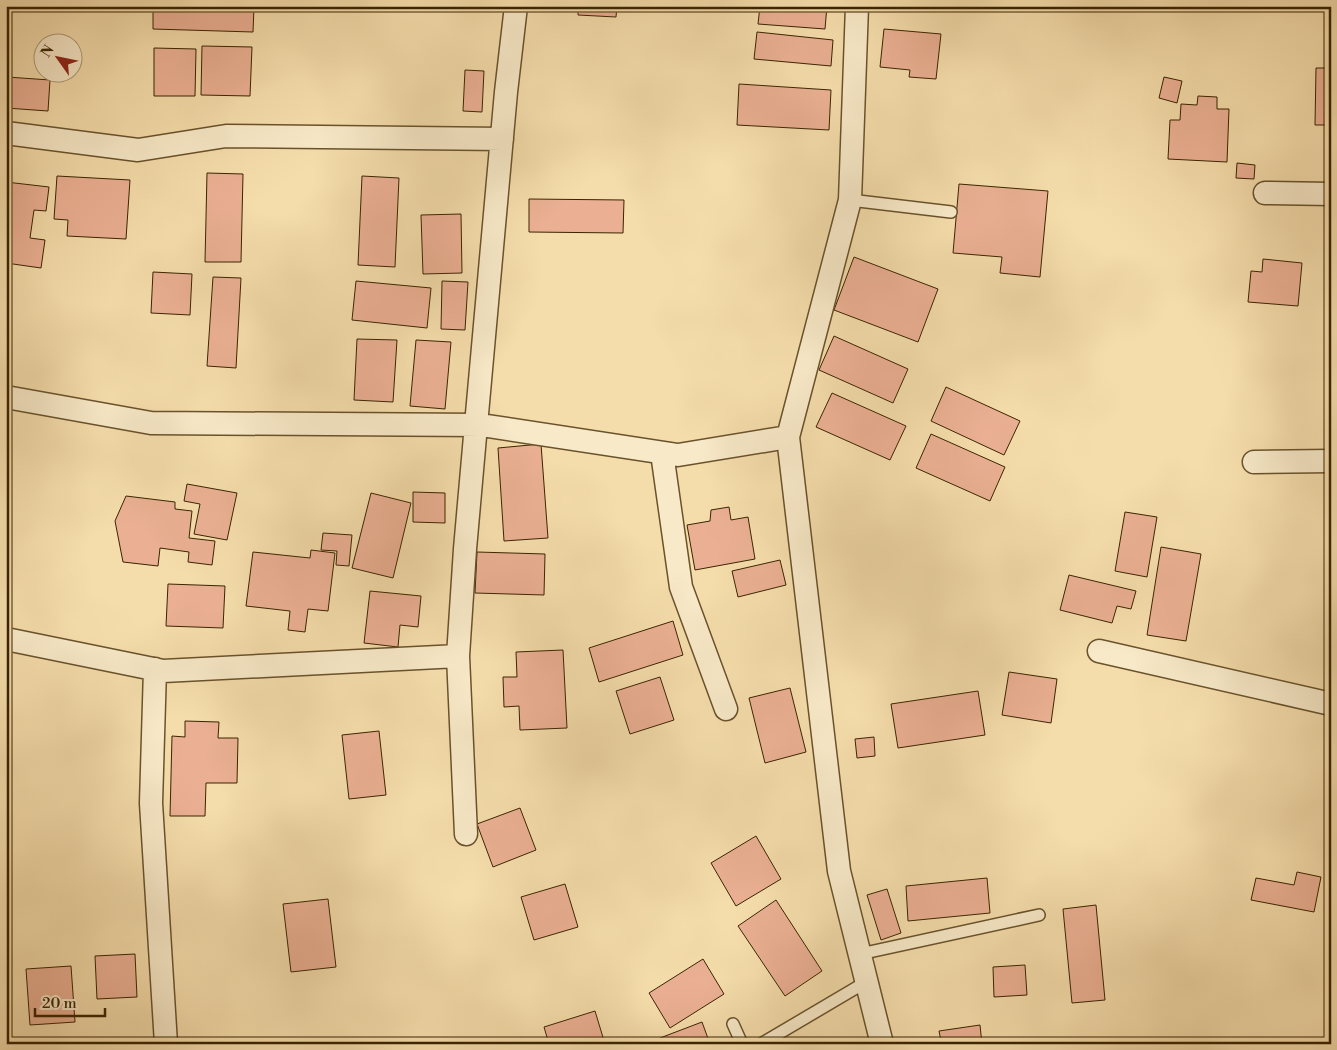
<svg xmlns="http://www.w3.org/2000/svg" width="1337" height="1050" font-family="'Libre Bodoni',serif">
	<rect width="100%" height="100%" fill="#f5ddab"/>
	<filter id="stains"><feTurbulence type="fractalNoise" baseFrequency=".004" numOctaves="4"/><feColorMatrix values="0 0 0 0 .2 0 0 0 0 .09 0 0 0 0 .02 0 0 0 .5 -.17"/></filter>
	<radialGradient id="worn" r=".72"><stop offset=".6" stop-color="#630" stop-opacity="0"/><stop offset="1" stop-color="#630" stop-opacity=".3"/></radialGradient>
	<path fill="#ebb093" stroke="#3a2401" d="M 153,6 L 254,7 L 253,32 L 153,29 Z
		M 411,6 L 460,6 L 460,8 Z
		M 578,6 L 617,6 L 616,17 L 578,15 Z
		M 760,6 L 827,6 L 825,29 L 758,24 Z
		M 884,29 L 941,34 L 936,79 L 909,77 L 910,70 L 880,67 Z
		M 757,32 L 833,40 L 831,66 L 754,59 Z
		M 202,46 L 252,47 L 250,96 L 201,95 Z
		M 154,48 L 196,49 L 195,96 L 154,96 Z
		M 1316,68 L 1331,68 L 1331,125 L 1315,125 Z
		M 465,70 L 484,71 L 482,112 L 463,111 Z
		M 7,77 L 50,80 L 48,111 L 6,108 Z
		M 1164,77 L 1182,81 L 1177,103 L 1159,98 Z
		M 739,84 L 831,90 L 829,130 L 737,125 Z
		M 1198,96 L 1217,97 L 1217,109 L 1229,109 L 1227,162 L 1168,159 L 1170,120 L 1180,120 L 1181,104 L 1197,105 Z
		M 1237,163 L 1255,165 L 1254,179 L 1236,178 Z
		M 207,173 L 243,174 L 241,262 L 205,262 Z
		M 57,176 L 130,180 L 126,239 L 67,236 L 68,220 L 54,219 Z
		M 362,176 L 399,178 L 395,267 L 358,265 Z
		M 6,182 L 49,187 L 46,211 L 34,210 L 30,238 L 45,240 L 41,268 L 6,263 Z
		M 959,184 L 1048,191 L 1040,277 L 1000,273 L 1002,257 L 953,253 Z
		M 529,199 L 624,200 L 623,233 L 529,232 Z
		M 461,214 L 462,273 L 423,274 L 421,215 Z
		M 854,257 L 938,289 L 918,342 L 834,310 Z
		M 1263,259 L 1302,263 L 1298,306 L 1248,302 L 1251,271 L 1262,272 Z
		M 153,272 L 192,274 L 190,315 L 151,313 Z
		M 213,277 L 241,278 L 236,368 L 207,366 Z
		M 356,281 L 431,288 L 427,328 L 352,320 Z
		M 442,281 L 468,282 L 465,330 L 441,329 Z
		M 834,336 L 908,369 L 893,403 L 819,370 Z
		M 357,339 L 397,340 L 393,402 L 354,400 Z
		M 416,340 L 451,342 L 445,409 L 410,406 Z
		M 946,387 L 1020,421 L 1004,455 L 931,421 Z
		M 832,393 L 906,426 L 890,460 L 816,427 Z
		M 931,434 L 1005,467 L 990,501 L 916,468 Z
		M 541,444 L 548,538 L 504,541 L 498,448 Z
		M 187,484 L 237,493 L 227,540 L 194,534 L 200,504 L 184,501 Z
		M 413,492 L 445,493 L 445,523 L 413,522 Z
		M 371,493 L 411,503 L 393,578 L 352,568 Z
		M 126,496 L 175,502 L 175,509 L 192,511 L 189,538 L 215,541 L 212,565 L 188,562 L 189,552 L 160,548 L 158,566 L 123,562 L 115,521 Z
		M 729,507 L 731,520 L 748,517 L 755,559 L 695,570 L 687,525 L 710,521 L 711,510 Z
		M 1125,512 L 1157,517 L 1147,577 L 1115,571 Z
		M 323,533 L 352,535 L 349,566 L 336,565 L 337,551 L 321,550 Z
		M 1161,547 L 1201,554 L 1186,641 L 1147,635 Z
		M 311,550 L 335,553 L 328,611 L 308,609 L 305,632 L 288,630 L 290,611 L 246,606 L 253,552 L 310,558 Z
		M 477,552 L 545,554 L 544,595 L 475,593 Z
		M 780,560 L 786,585 L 738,597 L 732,571 Z
		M 1069,575 L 1136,591 L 1131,609 L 1117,606 L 1112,623 L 1060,610 Z
		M 168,584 L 225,586 L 223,628 L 166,626 Z
		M 370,591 L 421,596 L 418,627 L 400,625 L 398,647 L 364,643 Z
		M 673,621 L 683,655 L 599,682 L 589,648 Z
		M 563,650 L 567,728 L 520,730 L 519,706 L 504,707 L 503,677 L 517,677 L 516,652 Z
		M 1009,672 L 1057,679 L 1051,723 L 1002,715 Z
		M 660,677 L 674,720 L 630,734 L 616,691 Z
		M 790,688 L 806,752 L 765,763 L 749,698 Z
		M 978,691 L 985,735 L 898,748 L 891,704 Z
		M 185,721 L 219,722 L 218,738 L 238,738 L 237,783 L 206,783 L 205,816 L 170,816 L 172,736 L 185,737 Z
		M 379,731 L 386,795 L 349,799 L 342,735 Z
		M 874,737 L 875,756 L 857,758 L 855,739 Z
		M 520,808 L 536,850 L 493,867 L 477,824 Z
		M 756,836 L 781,879 L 736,906 L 711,863 Z
		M 1297,872 L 1321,877 L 1314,912 L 1251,900 L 1256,878 L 1294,885 Z
		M 987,878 L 990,913 L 908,921 L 906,886 Z
		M 565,884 L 578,927 L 534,940 L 521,897 Z
		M 887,889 L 901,933 L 881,940 L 867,895 Z
		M 328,899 L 336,967 L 291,972 L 283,904 Z
		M 776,900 L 822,971 L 785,996 L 738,926 Z
		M 1096,905 L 1105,1000 L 1072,1003 L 1063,909 Z
		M 135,954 L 137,997 L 97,999 L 95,956 Z
		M 703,959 L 724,994 L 670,1028 L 649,993 Z
		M 1025,965 L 1027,995 L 994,997 L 993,967 Z
		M 71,966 L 75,1022 L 30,1025 L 26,969 Z
		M 595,1011 L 605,1044 L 549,1044 L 544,1027 Z
		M 702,1022 L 710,1044 L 662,1044 L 660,1038 Z
		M 980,1025 L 982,1044 L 927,1044 L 941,1041 L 939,1031 Z"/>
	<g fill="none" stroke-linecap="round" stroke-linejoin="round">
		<defs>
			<path id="service" d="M 850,200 L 951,212
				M 860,954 L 1039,915
				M 733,1024 L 742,1044
				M 761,1044 L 866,982"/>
			<path id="minor" d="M 857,6 L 850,200 L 788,437 L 839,871 L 882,1044
				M 6,133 L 138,150 L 226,136 L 502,139
				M 1265,193 L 1331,194
				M 6,397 L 151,423 L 481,425 L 678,455 L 788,437
				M 662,453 L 681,587 L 726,709
				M 1254,462 L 1331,461
				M 6,639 L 163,671 L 458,656
				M 1099,651 L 1331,704
				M 155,669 L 151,803 L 166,1044
				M 466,834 L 458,656 L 465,549 L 476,425 L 506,92 L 516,6"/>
		</defs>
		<use href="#service" stroke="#69522c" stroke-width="14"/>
		<use href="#minor" stroke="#69522c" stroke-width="25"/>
		<use href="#service" stroke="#f8e9c8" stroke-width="11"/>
		<use href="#minor" stroke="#f8e9c8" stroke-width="22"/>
	</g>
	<rect width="1337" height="1050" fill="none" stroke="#f5ddab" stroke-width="25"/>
	<rect x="8" y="8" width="1322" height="1035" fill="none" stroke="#3a2401" stroke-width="2.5"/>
	<rect x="12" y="12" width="1312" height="1025" fill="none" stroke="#3a2401"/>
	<g transform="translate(58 58) rotate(303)"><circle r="24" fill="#f8e9c8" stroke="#ac9a78"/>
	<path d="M0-4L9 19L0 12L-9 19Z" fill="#8f2418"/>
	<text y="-8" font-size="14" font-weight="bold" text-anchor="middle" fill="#3a2401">N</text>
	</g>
	<path d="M35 1008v8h70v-8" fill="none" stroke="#3a2401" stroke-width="2.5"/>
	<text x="42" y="1008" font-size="15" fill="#3a2401" stroke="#f8e9c8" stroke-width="4" paint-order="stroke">20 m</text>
	<rect width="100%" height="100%" filter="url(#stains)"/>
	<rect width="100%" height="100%" fill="url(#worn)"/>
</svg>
